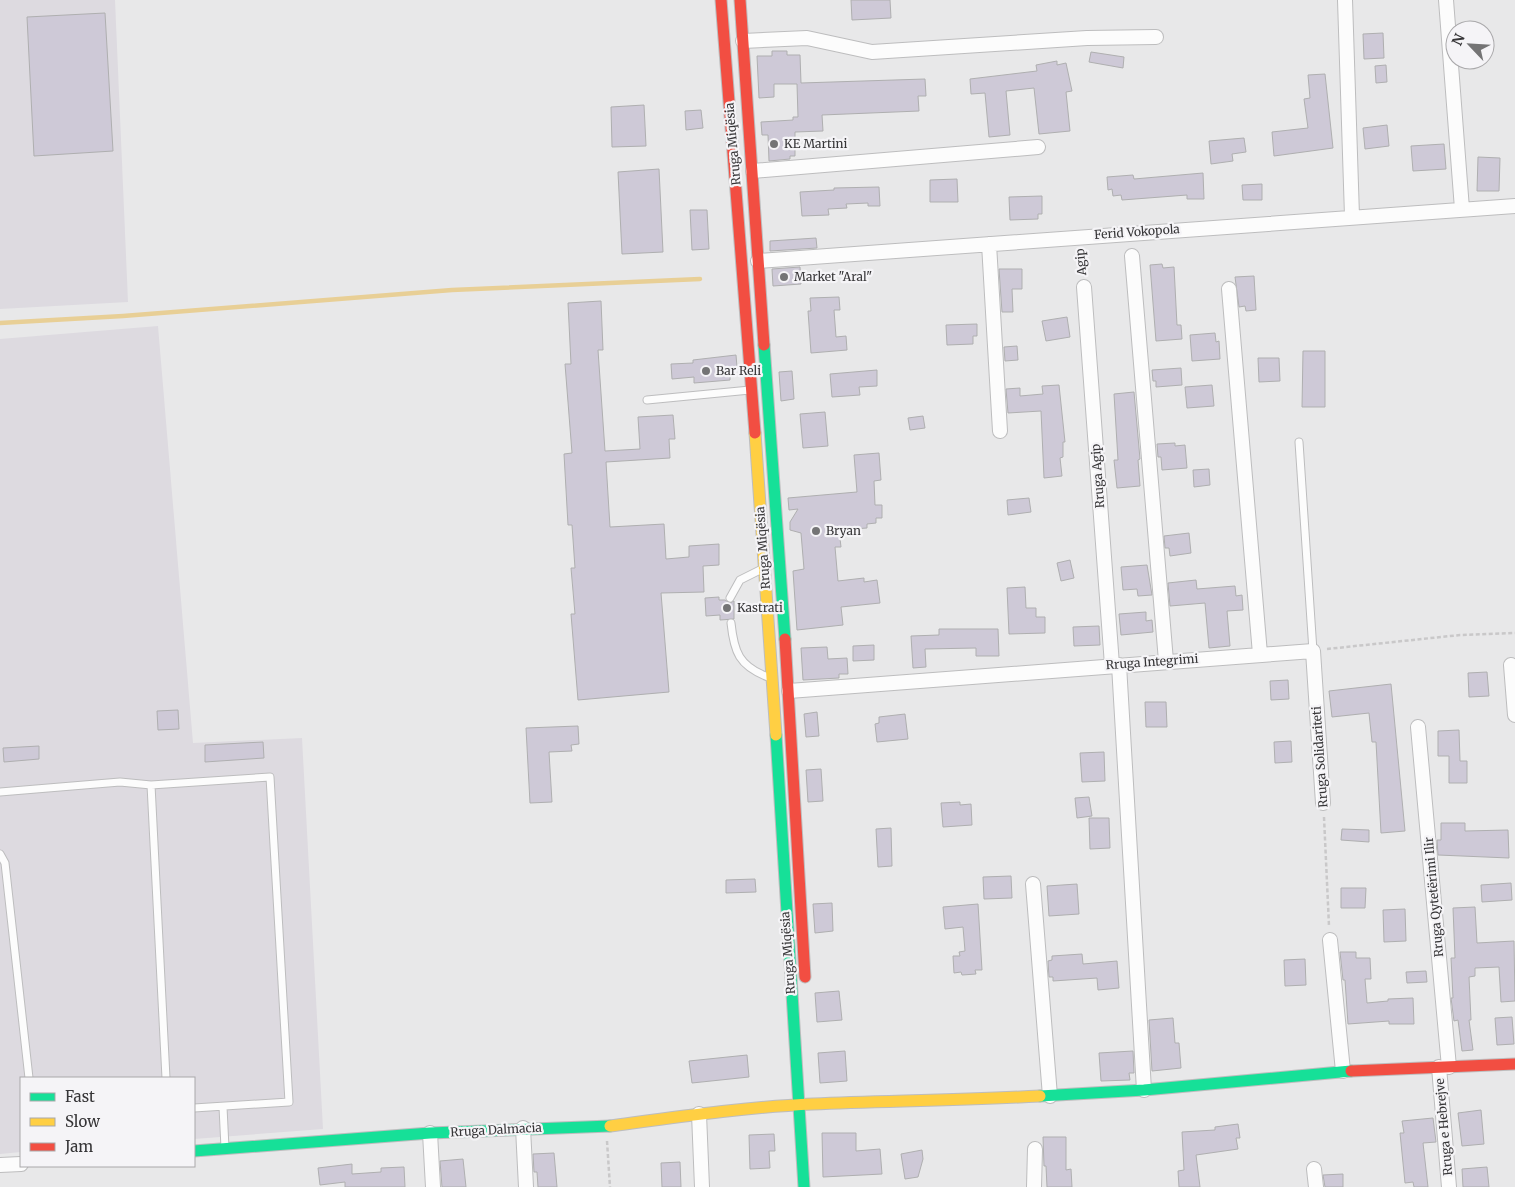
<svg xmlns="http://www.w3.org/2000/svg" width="1515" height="1187" font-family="Merriweather,serif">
	<rect width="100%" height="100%" fill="#e8e8e9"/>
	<path fill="#dddae0" d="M 0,0 L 115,0 L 128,302 L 0,309 Z
		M 158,326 L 193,743 L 302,738 L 323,1129 L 194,1139 L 194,1078 L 21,1078 L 21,1152 L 0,1154 L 0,339 Z"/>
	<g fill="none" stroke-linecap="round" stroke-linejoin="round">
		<path stroke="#e8cf96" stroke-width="4.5" d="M 0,323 L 123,316 L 452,290 L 700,279"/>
	</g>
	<path fill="#cec9d7" stroke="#afafb0" d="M 851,0 L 890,0 L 891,18 L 852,20 Z
		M 105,13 L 113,151 L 34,156 L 27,17 Z
		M 1383,33 L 1384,58 L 1364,59 L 1363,34 Z
		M 772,51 L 787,51 L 787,55 L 800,55 L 801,83 L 925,79 L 926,96 L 918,96 L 919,111 L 822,115 L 823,131 L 795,132 L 795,156 L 790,156 L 790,159 L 769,161 L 768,135 L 762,135 L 761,122 L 793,120 L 793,117 L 798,117 L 797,84 L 774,84 L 774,97 L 759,98 L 757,56 L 772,56 Z
		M 1091,52 L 1124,57 L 1123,68 L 1089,62 Z
		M 1057,61 L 1057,65 L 1066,63 L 1072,91 L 1066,92 L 1070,131 L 1039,134 L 1034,88 L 1006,91 L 1010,135 L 989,137 L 985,93 L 971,94 L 970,79 L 1037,71 L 1036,65 Z
		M 1386,65 L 1387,82 L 1376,83 L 1375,66 Z
		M 1325,74 L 1333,148 L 1274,156 L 1272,132 L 1308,128 L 1304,99 L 1310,98 L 1308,75 Z
		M 644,105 L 646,146 L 612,147 L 611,107 Z
		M 701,110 L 703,128 L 686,130 L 685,111 Z
		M 1387,125 L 1389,146 L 1365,149 L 1363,128 Z
		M 1244,138 L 1246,152 L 1232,154 L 1233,161 L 1211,164 L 1209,141 Z
		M 1444,144 L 1446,169 L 1413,171 L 1411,146 Z
		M 1478,157 L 1500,158 L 1499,191 L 1477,191 Z
		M 659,169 L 663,252 L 622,254 L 618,172 Z
		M 1203,173 L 1204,199 L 1187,199 L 1187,195 L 1122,200 L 1121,195 L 1113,196 L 1112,189 L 1108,190 L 1107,177 L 1133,175 L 1134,179 Z
		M 957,179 L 958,202 L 930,202 L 930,180 Z
		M 1262,184 L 1262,200 L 1243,200 L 1242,185 Z
		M 879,187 L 880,206 L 868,206 L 868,203 L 846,204 L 847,208 L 828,209 L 829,215 L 802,216 L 800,192 L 834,190 L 834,188 Z
		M 1042,196 L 1042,214 L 1038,214 L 1038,219 L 1010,220 L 1009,197 Z
		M 690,210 L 707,210 L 709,249 L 692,250 Z
		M 816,238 L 817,248 L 770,251 L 770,241 Z
		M 1162,264 L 1163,268 L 1174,267 L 1177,325 L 1181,325 L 1182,339 L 1156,341 L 1150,265 Z
		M 800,267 L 801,284 L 773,286 L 772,269 Z
		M 999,269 L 1022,269 L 1022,289 L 1012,289 L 1013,312 L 1002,312 Z
		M 1254,276 L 1256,310 L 1246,311 L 1245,306 L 1239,307 L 1235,277 Z
		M 839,297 L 840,310 L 834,310 L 836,337 L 846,336 L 847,350 L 811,353 L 808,311 L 811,311 L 810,298 Z
		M 601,301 L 603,350 L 598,350 L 605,451 L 640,449 L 638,417 L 673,415 L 675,439 L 669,439 L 670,458 L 606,462 L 610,527 L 664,524 L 666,559 L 689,557 L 689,546 L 719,544 L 719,565 L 703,566 L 704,592 L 661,593 L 669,692 L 578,700 L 571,614 L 575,614 L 571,568 L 575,568 L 572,525 L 568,525 L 564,454 L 572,453 L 565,364 L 571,364 L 568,303 Z
		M 1067,317 L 1070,337 L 1046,341 L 1042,321 Z
		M 977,324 L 977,336 L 973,336 L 973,344 L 947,345 L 946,325 Z
		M 1215,333 L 1216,342 L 1219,341 L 1220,359 L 1192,361 L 1190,335 Z
		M 1017,346 L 1018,360 L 1005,361 L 1004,347 Z
		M 1303,351 L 1325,351 L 1325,407 L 1302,407 Z
		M 736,355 L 737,367 L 733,367 L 734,376 L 730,376 L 730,380 L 694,383 L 694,377 L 672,379 L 671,364 L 693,363 L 693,360 Z
		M 1258,358 L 1279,358 L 1280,381 L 1259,382 Z
		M 1181,368 L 1182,385 L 1156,387 L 1156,381 L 1153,381 L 1152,370 Z
		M 877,370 L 877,386 L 859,387 L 860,395 L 832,397 L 830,374 Z
		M 792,371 L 794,399 L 781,401 L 779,372 Z
		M 1059,385 L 1065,442 L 1063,442 L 1063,457 L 1060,458 L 1062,476 L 1044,478 L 1041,411 L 1008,413 L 1006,389 L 1020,388 L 1020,396 L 1043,394 L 1042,386 Z
		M 1212,385 L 1214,406 L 1187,408 L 1185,387 Z
		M 1134,392 L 1140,459 L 1138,460 L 1140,486 L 1117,488 L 1114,460 L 1118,460 L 1114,394 Z
		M 825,412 L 828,446 L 803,448 L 800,414 Z
		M 923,416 L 925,428 L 910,430 L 908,418 Z
		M 1175,443 L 1175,446 L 1185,445 L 1187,468 L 1162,470 L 1161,457 L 1158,457 L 1157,444 Z
		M 879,453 L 881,480 L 874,481 L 875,505 L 882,505 L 882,518 L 876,518 L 876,523 L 867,524 L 867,528 L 839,530 L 841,547 L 835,547 L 838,581 L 864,578 L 864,582 L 877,580 L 880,603 L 841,607 L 843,625 L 797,630 L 793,571 L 804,569 L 801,533 L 790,530 L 790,522 L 798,509 L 789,510 L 788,498 L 857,492 L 854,455 Z
		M 1209,469 L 1210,485 L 1194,487 L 1193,470 Z
		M 1029,498 L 1031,512 L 1008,515 L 1007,500 Z
		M 1189,533 L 1191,553 L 1170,556 L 1169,548 L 1165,548 L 1164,536 Z
		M 1070,560 L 1074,578 L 1061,581 L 1057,563 Z
		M 1147,565 L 1152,595 L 1138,596 L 1137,589 L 1123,590 L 1121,567 Z
		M 1196,580 L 1197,589 L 1235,586 L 1236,596 L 1242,595 L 1243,610 L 1227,611 L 1230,646 L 1209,648 L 1205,603 L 1170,606 L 1168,583 Z
		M 1025,587 L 1026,608 L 1036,608 L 1036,617 L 1045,617 L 1045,633 L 1009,634 L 1007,588 Z
		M 719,597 L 719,600 L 725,600 L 730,603 L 734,601 L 734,619 L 720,620 L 720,615 L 706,616 L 705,598 Z
		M 1146,612 L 1146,621 L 1152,620 L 1153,632 L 1121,635 L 1119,614 Z
		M 1099,626 L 1100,645 L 1074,646 L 1073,627 Z
		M 939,629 L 998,629 L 999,656 L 976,656 L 976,648 L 925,649 L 926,667 L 913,668 L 911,636 L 939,635 Z
		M 874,645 L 874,660 L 853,661 L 853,646 Z
		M 827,647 L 828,659 L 847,658 L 848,674 L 839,674 L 839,678 L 803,680 L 801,648 Z
		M 1487,672 L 1489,696 L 1469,697 L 1468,673 Z
		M 1288,680 L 1289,699 L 1271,700 L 1270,681 Z
		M 1391,684 L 1405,831 L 1381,833 L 1376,742 L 1372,742 L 1369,713 L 1332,717 L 1329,691 Z
		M 1145,702 L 1166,702 L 1167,727 L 1146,727 Z
		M 178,710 L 179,729 L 158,730 L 157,711 Z
		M 817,712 L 819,736 L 806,737 L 804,714 Z
		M 905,714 L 908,739 L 877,742 L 875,724 L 879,723 L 879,717 Z
		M 578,726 L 579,744 L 571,745 L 572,751 L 549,752 L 552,802 L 530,803 L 526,728 Z
		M 1459,730 L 1460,761 L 1467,761 L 1467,783 L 1449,783 L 1449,756 L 1438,756 L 1438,731 Z
		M 1291,741 L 1292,762 L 1275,763 L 1274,742 Z
		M 263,742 L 264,758 L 205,762 L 205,745 Z
		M 39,746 L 39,759 L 4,762 L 3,748 Z
		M 1104,752 L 1105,781 L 1082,782 L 1080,753 Z
		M 821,769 L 823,801 L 808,802 L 806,770 Z
		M 1089,797 L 1092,816 L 1077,818 L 1075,798 Z
		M 960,802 L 960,805 L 971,804 L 972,825 L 943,827 L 941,803 Z
		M 1089,818 L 1109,818 L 1110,848 L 1090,849 Z
		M 1441,823 L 1465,823 L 1465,831 L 1508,830 L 1509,858 L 1438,855 L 1437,840 L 1441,840 Z
		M 891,828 L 892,866 L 878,867 L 876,829 Z
		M 1342,829 L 1369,830 L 1369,842 L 1341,840 Z
		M 1011,876 L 1012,898 L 984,899 L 983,877 Z
		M 755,879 L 756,892 L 726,893 L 726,880 Z
		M 1511,883 L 1512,900 L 1482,902 L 1481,885 Z
		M 1077,884 L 1079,914 L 1049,916 L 1047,886 Z
		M 1341,888 L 1366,888 L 1365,908 L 1341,908 Z
		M 832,903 L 833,931 L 815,933 L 813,904 Z
		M 978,904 L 982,970 L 975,970 L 976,974 L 962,975 L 961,972 L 954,973 L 953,956 L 960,956 L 959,952 L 965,951 L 963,927 L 945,929 L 943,907 Z
		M 1475,907 L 1477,943 L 1514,941 L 1515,1001 L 1501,1002 L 1499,967 L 1475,968 L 1475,976 L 1469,977 L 1471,1020 L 1469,1020 L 1473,1050 L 1462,1051 L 1458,1020 L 1454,1021 L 1451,998 L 1453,998 L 1451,958 L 1455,958 L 1453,908 Z
		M 1405,909 L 1406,941 L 1384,942 L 1383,910 Z
		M 1340,952 L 1356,952 L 1356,958 L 1370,958 L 1371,979 L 1365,979 L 1367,1003 L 1388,1001 L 1388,999 L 1413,998 L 1414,1024 L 1389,1024 L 1389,1021 L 1348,1024 L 1345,980 L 1343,980 Z
		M 1082,954 L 1083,964 L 1117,961 L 1119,988 L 1098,990 L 1097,978 L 1053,981 L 1053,977 L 1049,977 L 1048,961 L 1052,960 L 1052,956 Z
		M 1305,959 L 1306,985 L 1285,986 L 1284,960 Z
		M 1426,971 L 1427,982 L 1407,983 L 1406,972 Z
		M 839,991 L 842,1020 L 817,1022 L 815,993 Z
		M 1512,1017 L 1514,1044 L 1497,1045 L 1495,1018 Z
		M 1173,1018 L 1175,1043 L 1179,1043 L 1181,1068 L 1152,1071 L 1149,1020 Z
		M 845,1051 L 847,1081 L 820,1083 L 818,1053 Z
		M 1133,1051 L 1134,1073 L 1129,1073 L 1130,1080 L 1101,1081 L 1099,1053 Z
		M 747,1055 L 749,1077 L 692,1083 L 689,1061 Z
		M 1481,1110 L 1484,1144 L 1462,1146 L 1458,1113 Z
		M 1433,1118 L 1436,1142 L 1423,1143 L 1428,1187 L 1414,1187 L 1413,1182 L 1405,1183 L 1400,1133 L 1404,1133 L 1402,1121 Z
		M 1238,1124 L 1240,1138 L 1236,1138 L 1238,1149 L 1196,1155 L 1200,1187 L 1179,1187 L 1178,1171 L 1184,1170 L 1182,1132 L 1215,1130 L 1215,1127 Z
		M 822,1133 L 856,1133 L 856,1151 L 880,1149 L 882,1174 L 823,1177 Z
		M 774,1134 L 775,1151 L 769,1151 L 770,1168 L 750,1169 L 749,1135 Z
		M 1043,1137 L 1066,1137 L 1066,1170 L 1071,1169 L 1072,1187 L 1047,1187 L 1046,1166 L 1044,1166 Z
		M 922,1150 L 923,1159 L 918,1177 L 905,1179 L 901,1154 Z
		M 554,1153 L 557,1187 L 538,1187 L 537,1172 L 534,1172 L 533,1154 Z
		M 463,1159 L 466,1187 L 442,1187 L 440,1161 Z
		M 680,1162 L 681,1187 L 662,1187 L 661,1163 Z
		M 352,1164 L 352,1174 L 381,1172 L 381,1168 L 404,1167 L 405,1187 L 345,1187 L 345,1182 L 320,1185 L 318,1168 Z
		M 1487,1167 L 1489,1187 L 1463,1187 L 1462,1169 Z
		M 1343,1174 L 1343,1187 L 1325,1187 L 1323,1175 Z"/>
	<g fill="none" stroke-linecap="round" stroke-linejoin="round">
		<defs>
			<path id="lane" d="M 647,400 L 750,390
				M 1299,442 L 1313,651
				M 730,598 L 740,580 L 762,569
				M 731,623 C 734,652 739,666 768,677
				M 0,792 L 120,782 L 151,785
				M 0,854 L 5,863 L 29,1078
				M 166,1078 L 151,785 L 270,777 L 289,1102 L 194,1108
				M 223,1107 L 225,1148"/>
			<path id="street" d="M 1345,0 L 1352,216
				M 1446,0 L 1462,209
				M 743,41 L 807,38 L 872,52 L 1087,38 L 1156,37
				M 753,171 L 1038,147
				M 989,244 L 1000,431
				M 1132,256 L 1166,661
				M 758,261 L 1515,206
				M 1084,287 L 1112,665
				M 1229,289 L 1260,654
				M 1119,665 L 1144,1090
				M 1511,665 L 1515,715
				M 789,691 L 1313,651 L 1323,803
				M 1418,727 L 1449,1067
				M 1033,884 L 1050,1096
				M 1330,940 L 1343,1071
				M 1439,1067 L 1449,1187
				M 699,1114 L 702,1187
				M 523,1128 L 526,1187
				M 430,1133 L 433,1187
				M 0,1165 L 21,1164
				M 1314,1169 L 1316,1187
				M 1034,1187 L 1035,1149"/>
			<path id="fast" d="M 764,345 L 785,639
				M 776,735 L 804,1187
				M 1040,1096 L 1144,1090 L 1351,1071
				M 194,1151 L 430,1133 L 610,1126"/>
			<path id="slow" d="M 755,433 L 776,735
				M 610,1126 C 677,1117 745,1107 813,1104 C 889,1101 965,1100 1040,1096"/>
			<path id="jam" d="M 721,0 L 755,433
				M 740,0 L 764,345
				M 785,639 L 805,977
				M 1351,1071 L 1515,1064"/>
		</defs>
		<use href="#lane" stroke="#bdbdbe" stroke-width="9"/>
		<use href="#street" stroke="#bdbdbe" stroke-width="16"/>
		<use href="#fast" stroke="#bdbdbe" stroke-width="13"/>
		<use href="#slow" stroke="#bdbdbe" stroke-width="13"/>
		<use href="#jam" stroke="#bdbdbe" stroke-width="13"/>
		<path stroke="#c9c8c9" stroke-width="2.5" stroke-dasharray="4 2.5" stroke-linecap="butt" d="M 1080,251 L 1082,273
			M 1327,649 L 1460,635 L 1515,633
			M 1324,817 L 1329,926
			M 607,1141 L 610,1187"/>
		<use href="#lane" stroke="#fcfcfc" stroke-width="7"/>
		<use href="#street" stroke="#fcfcfc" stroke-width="14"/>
		<use href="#fast" stroke="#16e098" stroke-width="11"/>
		<use href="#slow" stroke="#ffcf43" stroke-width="11"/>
		<use href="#jam" stroke="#f24e42" stroke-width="11"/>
	</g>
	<g fill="#747475" stroke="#f5f4f7" stroke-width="2">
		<circle cx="774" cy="144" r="5"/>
		<circle cx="784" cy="277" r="5"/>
		<circle cx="706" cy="371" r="5"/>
		<circle cx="816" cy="531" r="5"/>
		<circle cx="727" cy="608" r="5"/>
	</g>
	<g text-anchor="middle" stroke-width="4.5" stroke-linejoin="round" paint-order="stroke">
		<g font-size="12" fill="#363537" stroke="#f5f4f7">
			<text transform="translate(733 144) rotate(-95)" y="4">Rruga Miqësia</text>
			<text transform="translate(1137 232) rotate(-4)" y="4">Ferid Vokopola</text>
			<text transform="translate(1081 262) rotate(-95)" y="4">Agip</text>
			<text transform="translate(1098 476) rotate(-94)" y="4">Rruga Agip</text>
			<text transform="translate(763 548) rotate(-94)" y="4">Rruga Miqësia</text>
			<text transform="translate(1152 662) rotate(-4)" y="4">Rruga Integrimi</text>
			<text transform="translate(1320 757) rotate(-94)" y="4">Rruga Solidariteti</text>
			<text transform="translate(1434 897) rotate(-95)" y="4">Rruga Qytetërimi Ilir</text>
			<text transform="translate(788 953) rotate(-94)" y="4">Rruga Miqësia</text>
			<text transform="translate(1444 1127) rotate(-95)" y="4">Rruga e Hebrejve</text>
			<text transform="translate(496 1130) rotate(-3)" y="4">Rruga Dalmacia</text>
		</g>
		<g font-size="12" fill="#363537" stroke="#f5f4f7" text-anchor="start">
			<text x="784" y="148">KE Martini</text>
			<text x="794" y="281">Market "Aral"</text>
			<text x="716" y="375">Bar Reli</text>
			<text x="826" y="535">Bryan</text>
			<text x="737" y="612">Kastrati</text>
		</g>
	</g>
	<rect x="20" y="1077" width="175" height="90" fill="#f5f4f7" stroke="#a9a8aa"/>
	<rect x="30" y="1093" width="25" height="8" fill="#16e098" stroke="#a9a8aa"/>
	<text x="65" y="1102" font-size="15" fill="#363537">Fast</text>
	<rect x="30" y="1118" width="25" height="8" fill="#ffcf43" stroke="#a9a8aa"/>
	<text x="65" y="1127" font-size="15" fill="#363537">Slow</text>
	<rect x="30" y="1143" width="25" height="8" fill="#f24e42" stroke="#a9a8aa"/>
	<text x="65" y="1152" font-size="15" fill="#363537">Jam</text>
	<g transform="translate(1470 45) rotate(295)"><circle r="24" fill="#f5f4f7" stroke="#a9a8aa"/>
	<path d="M0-4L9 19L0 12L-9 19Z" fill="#747475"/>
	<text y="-8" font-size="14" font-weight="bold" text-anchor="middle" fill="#363537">N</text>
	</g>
</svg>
